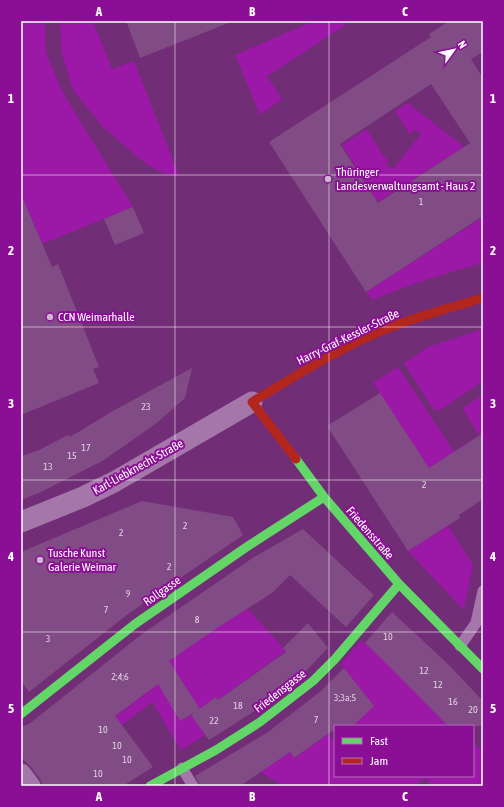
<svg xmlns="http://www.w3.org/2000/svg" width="504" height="807" font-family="'Asap Condensed',sans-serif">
	<rect width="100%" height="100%" fill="#712d76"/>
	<path fill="#9c19a7" d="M 21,21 L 45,21 L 46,53 L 63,93 L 133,207 L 42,244 L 21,193 Z
		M 60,21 L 93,21 L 112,69 L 134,61 L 178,173 L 173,176 L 161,172 L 146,164 L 103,127 L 73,90 L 61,51 Z
		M 314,21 L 352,21 L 267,76 L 282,99 L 260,115 L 235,55 Z
		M 408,103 L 464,147 L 378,202 L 342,145 L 366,129 L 388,162 L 386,164 L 393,169 L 421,134 L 415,129 L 410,135 L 395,111 Z
		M 483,217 L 483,263 C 445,273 408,285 372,300 L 366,292 Z
		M 483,329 L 483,381 L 438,411 L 433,409 L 404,363 L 428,347 Z
		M 398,367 L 454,452 L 429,468 L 373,383 Z
		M 483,395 L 483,433 L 479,435 L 464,411 L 464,407 Z
		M 448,526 L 473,565 L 464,610 L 408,551 Z
		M 247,608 L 286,651 L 218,700 L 216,697 L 197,711 L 188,691 L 179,676 L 162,667 L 185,649 Z
		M 415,633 L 430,648 L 448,726 L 353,726 L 373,706 L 341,664 L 361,640 L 387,663 Z
		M 152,674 L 180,721 L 191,715 L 205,735 L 181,750 L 152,702 L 122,725 L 111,720 L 155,686 Z
		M 328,734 L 334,742 L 335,741 L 335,776 L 473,776 L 473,748 L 477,745 L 483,754 L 483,782 L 477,786 L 431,786 L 426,778 L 413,786 L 281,786 C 276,778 268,780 261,771 L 290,752 L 295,758 Z"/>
	<path fill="#814b85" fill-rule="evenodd" d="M 126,21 L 231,21 L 231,22 L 140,58 Z
		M 449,21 L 483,21 L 483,52 L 471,59 L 483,78 L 483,216 L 366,292 L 269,142 L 431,37 L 429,34 ZM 431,84 L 470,143 L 378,203 L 340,144 Z
		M 21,194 L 52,267 L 58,264 L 99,367 L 93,369 L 99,383 L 21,415 Z
		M 133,207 L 144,233 L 115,245 L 104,219 Z
		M 192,368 L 185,398 L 158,422 L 104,460 L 41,492 L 21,500 L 21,456 L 39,450 L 68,435 L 70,437 L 111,412 Z
		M 380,393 L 429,468 L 483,433 L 483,499 L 459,515 L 460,518 L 408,551 L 327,426 Z
		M 142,501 L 233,517 L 243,535 L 128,614 L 29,692 L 21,681 L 21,552 Z
		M 303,529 L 374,595 L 346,627 L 290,575 L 272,593 L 214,630 L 169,661 L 200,709 L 180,721 L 158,684 L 115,716 L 153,767 L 123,786 L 43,786 L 40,779 L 31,767 L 21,757 L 21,727 L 29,724 L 142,634 L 254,557 Z
		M 392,612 L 448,664 L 483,701 L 483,726 L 448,726 L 390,667 L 365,643 Z
		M 308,623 L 328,648 L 305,672 L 253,712 L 209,740 L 191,715 L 216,697 L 218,700 L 286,652 L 283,648 Z
		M 344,668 L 374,706 L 353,726 L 335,726 L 335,729 L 294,758 L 290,752 L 240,786 L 200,786 L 195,776 L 268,732 L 321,691 Z"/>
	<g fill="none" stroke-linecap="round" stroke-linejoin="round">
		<path stroke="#a576a9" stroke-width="11" d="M 460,646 L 476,623 L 483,591
			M 182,768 L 193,786"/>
		<path stroke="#a576a9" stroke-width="21" d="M 21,522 L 83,497 L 114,482 L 252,402
			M 21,774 L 30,786"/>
		<path stroke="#63d668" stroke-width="9" d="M 296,459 L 324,497 L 399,584 L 483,669
			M 21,714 L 135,624 L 248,546 L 324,497
			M 150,786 L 216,750 L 260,722 L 313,681 L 335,659 L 399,584"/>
		<path stroke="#b3261e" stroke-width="9" d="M 296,459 L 252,402 C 294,377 336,350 381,331 C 414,317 449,308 483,298"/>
	</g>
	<path fill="none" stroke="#fff" stroke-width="1" stroke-opacity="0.55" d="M 175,21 L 175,786M 329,21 L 329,786M 21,175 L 483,175M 21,327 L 483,327M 21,480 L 483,480M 21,632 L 483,632"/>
	<g fill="#cdb6cf" stroke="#8b0f94" stroke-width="1.5">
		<circle cx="328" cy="179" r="4"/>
		<circle cx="50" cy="317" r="4"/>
		<circle cx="40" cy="560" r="4"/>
	</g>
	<g text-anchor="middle" stroke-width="4" stroke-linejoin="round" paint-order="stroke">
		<g font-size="10" fill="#e0d2e0">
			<text x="421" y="205">1</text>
			<text x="146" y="410">23</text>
			<text x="86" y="451">17</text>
			<text x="72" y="459">15</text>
			<text x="48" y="470">13</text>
			<text x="424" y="488">2</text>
			<text x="185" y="529">2</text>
			<text x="121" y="536">2</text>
			<text x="169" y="570">2</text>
			<text x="128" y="597">9</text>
			<text x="106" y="613">7</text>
			<text x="197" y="623">8</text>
			<text x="388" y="640">10</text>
			<text x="48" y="642">3</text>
			<text x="424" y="674">12</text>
			<text x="120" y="680">2;4;6</text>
			<text x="438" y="688">12</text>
			<text x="345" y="701">3;3a;5</text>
			<text x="453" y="705">16</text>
			<text x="238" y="709">18</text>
			<text x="473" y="713">20</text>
			<text x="316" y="723">7</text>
			<text x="214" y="724">22</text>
			<text x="103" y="733">10</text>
			<text x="117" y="749">10</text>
			<text x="127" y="763">10</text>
			<text x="98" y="777">10</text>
		</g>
		<g font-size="12" fill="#fff" stroke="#8b0f94" text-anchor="start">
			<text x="336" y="176">Thüringer<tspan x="336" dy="14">Landesverwaltungsamt - Haus 2</tspan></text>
			<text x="58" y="321">CCN Weimarhalle</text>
			<text x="48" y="557">Tusche Kunst<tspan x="48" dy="14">Galerie Weimar</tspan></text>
		</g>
		<g font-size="12" fill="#fff" stroke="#8b0f94">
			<text transform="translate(348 337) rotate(-26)" y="4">Harry-Graf-Kessler-Straße</text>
			<text transform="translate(138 467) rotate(-29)" y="4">Karl-Liebknecht-Straße</text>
			<text transform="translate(370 533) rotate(49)" y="4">Friedensstraße</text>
			<text transform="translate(162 591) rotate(-35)" y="4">Rollgasse</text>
			<text transform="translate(280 691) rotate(-38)" y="4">Friedensgasse</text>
		</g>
	</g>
	<rect width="504" height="807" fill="none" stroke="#8b0f94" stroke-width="44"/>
	<rect x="334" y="725" width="140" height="52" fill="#8b0f94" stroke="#b96fbf"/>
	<rect x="342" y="738" width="20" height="6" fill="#63d668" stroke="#b96fbf"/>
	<text x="370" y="745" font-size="12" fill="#ffffff">Fast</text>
	<rect x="342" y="758" width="20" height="6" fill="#b3261e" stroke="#b96fbf"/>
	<text x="370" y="765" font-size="12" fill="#ffffff">Jam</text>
	<g transform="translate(454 50) rotate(57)" stroke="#8b0f94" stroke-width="3" paint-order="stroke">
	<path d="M0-3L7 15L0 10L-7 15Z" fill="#ffffff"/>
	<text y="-6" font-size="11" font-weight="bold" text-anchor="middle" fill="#ffffff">N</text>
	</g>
	<rect x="22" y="22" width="460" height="763" fill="none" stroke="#fff" stroke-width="1.5"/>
	<g font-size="13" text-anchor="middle" font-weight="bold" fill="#fff">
		<text x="99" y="16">A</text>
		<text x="252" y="16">B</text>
		<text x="405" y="16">C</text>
		<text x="11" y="103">1</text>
		<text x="493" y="103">1</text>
		<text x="11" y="255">2</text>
		<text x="493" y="255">2</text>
		<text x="11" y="408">3</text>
		<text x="493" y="408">3</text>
		<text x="11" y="561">4</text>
		<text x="493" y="561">4</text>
		<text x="11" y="713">5</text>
		<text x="493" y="713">5</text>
		<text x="99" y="801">A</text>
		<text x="252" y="801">B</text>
		<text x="405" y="801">C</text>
	</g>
</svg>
